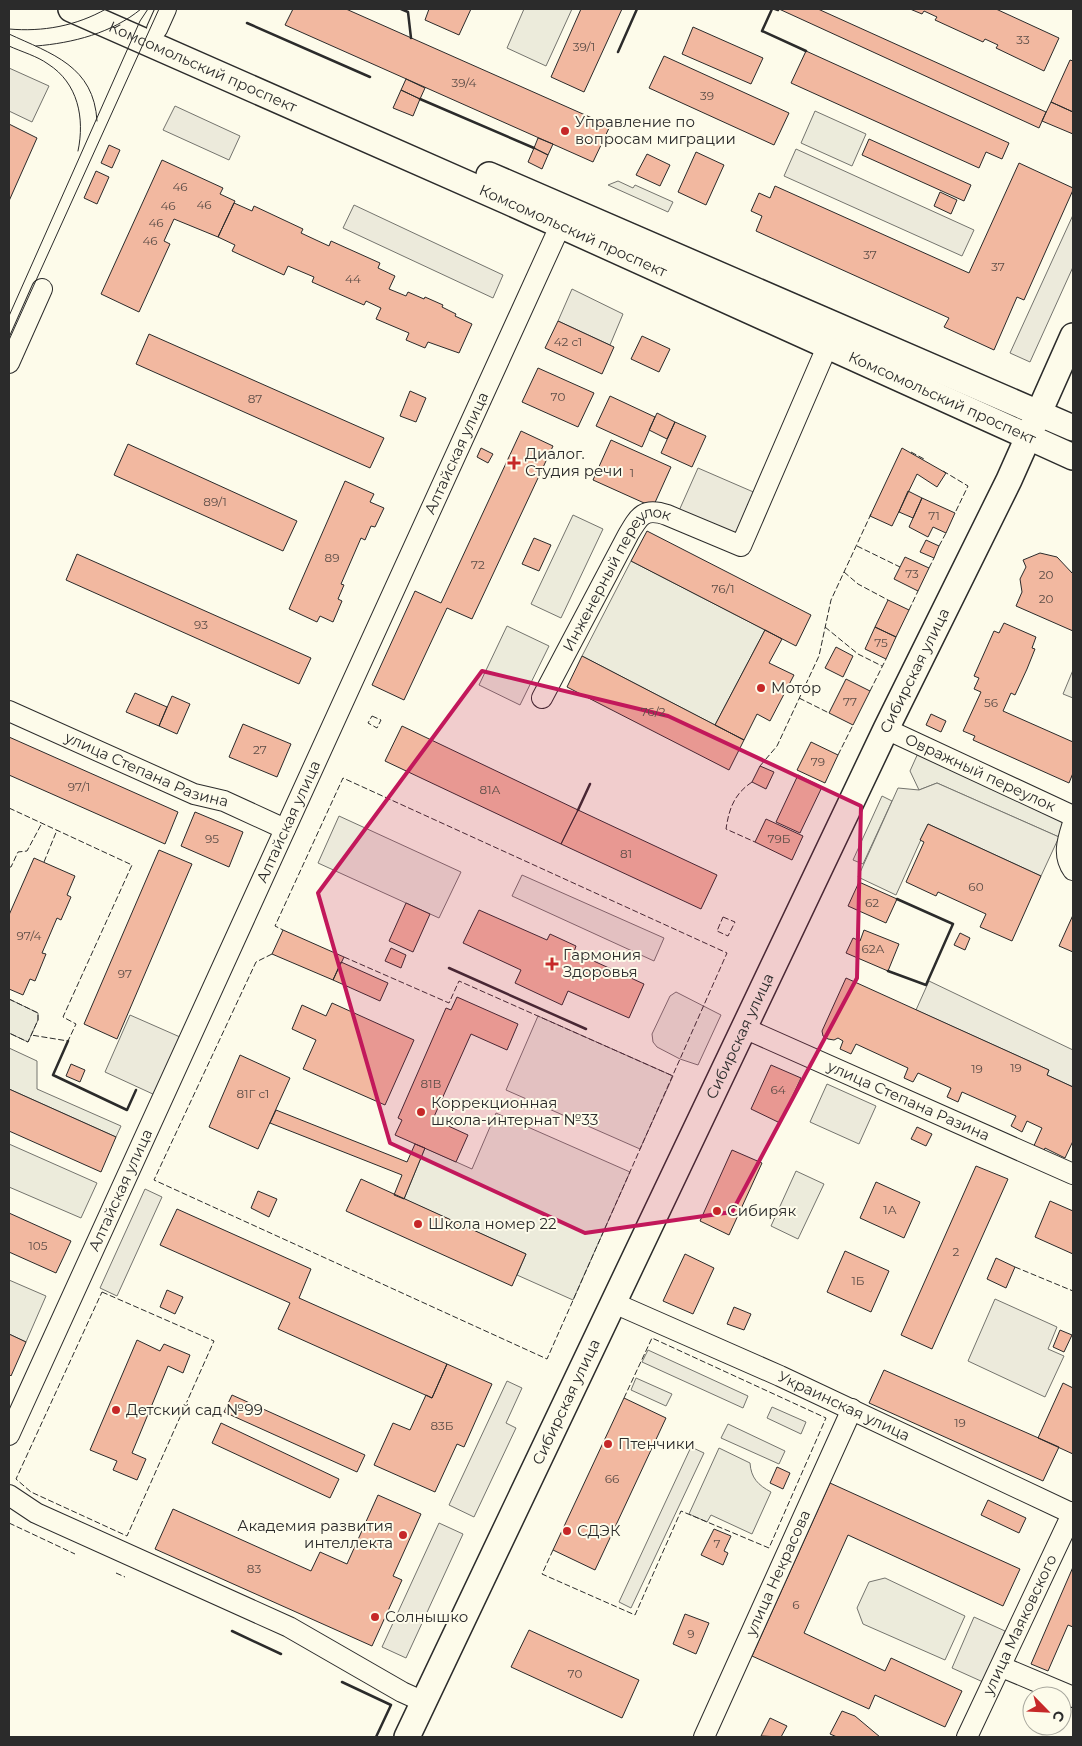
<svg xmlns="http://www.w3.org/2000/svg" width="1082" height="1746" font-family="Montserrat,sans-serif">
	<rect width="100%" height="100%" fill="#fdfbea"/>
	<path fill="#ecebdb" stroke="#74746e" d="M 524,9 L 572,9 L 546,66 L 507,48 Z
		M 815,111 L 866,134 L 852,166 L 801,143 Z
		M 618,181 L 633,188 L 635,185 L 673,202 L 668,212 L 608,185 Z
		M 573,515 L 603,529 L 561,618 L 531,604 Z
		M 631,561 L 765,630 L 715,725 L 582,656 Z
		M 507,626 L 549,646 L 520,705 L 479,685 Z
		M 1073,670 L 1073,698 L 1063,694 Z
		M 919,751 L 1068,816 L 1059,837 L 937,783 L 919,790 L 910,771 Z
		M 882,796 L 892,801 L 863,864 L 853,860 Z
		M 676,992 L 721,1015 L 698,1065 L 680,1059 L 657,1047 L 653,1042 L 652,1034 L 670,996 Z
		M 9,999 L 38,1013 L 38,1020 L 28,1042 L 9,1033 Z
		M 538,1016 L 673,1076 L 640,1149 L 506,1090 Z
		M 9,1048 L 37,1061 L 37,1089 L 121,1126 L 116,1137 L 9,1089 Z
		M 496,1113 L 630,1172 L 573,1300 L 517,1275 L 526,1254 L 404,1199 L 425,1148 L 472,1169 Z
		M 9,1144 L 97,1183 L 81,1218 L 9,1187 Z
		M 796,1171 L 824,1184 L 798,1239 L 771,1226 Z
		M 9,1280 L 46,1296 L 26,1342 L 9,1334 Z
		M 719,1448 L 750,1463 C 751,1478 758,1485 771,1492 L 752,1534 L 711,1515 L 707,1522 L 689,1514 Z
		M 885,1578 L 965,1616 L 945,1660 L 863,1624 L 857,1608 L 869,1582 Z"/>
	<path fill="#eceadb" stroke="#74746e" d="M 9,68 L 49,86 L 32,122 L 9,111 Z
		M 175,106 L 240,136 L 229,160 L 163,130 Z
		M 796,149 L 974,230 L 962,256 L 784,176 Z
		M 354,205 L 503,275 L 493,298 L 343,228 Z
		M 1073,215 L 1073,267 L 1030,362 L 1010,353 Z
		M 572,289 L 623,314 L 610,345 L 558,321 Z
		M 698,468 L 758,494 L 733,549 L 674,522 Z
		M 937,783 L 1059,837 L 1041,876 L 928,824 L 896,895 L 858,877 L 898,788 L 919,790 Z
		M 339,816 L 461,872 L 439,918 L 318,863 Z
		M 522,875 L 664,938 L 654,961 L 512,896 Z
		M 929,981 L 1073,1050 L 1073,1087 L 1047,1075 L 1049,1070 L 916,1010 Z
		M 130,1015 L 180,1037 L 155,1095 L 105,1072 Z
		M 827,1084 L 876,1106 L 859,1144 L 810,1122 Z
		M 145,1189 L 162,1197 L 117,1296 L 100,1288 Z
		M 995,1299 L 1057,1327 L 1048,1349 L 1064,1356 L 1045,1397 L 968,1361 Z
		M 648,1350 L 748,1396 L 743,1408 L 642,1362 Z
		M 636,1378 L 672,1394 L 666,1406 L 631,1390 Z
		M 507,1381 L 522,1388 L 506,1423 L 516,1428 L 474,1517 L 449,1505 Z
		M 772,1407 L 806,1422 L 801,1434 L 767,1418 Z
		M 728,1424 L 785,1451 L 779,1464 L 721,1438 Z
		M 691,1447 L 704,1453 L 631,1608 L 619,1602 Z
		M 439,1523 L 463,1534 L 406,1658 L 382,1647 Z
		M 974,1617 L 1005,1631 L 983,1682 L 952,1668 Z"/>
	<path fill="#f2b8a0" stroke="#2b2b2b" d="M 293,9 L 346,9 L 610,126 L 593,162 L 285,25 Z
		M 429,9 L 471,9 L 459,35 L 425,20 Z
		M 581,9 L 622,9 L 584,92 L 551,77 Z
		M 779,9 L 818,9 L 1046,112 L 1039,128 Z
		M 910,9 L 996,9 L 1059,38 L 1044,71 L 996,48 L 998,45 L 985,39 L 983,42 L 935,20 L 937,17 L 924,11 L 922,14 Z
		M 693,27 L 763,58 L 751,84 L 682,54 Z
		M 806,51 L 1009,143 L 1002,159 L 986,152 L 979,168 L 791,83 Z
		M 664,56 L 789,113 L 774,145 L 649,88 Z
		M 1070,60 L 1073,61 L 1073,112 L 1051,102 Z
		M 406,79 L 425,88 L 420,99 L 401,90 Z
		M 401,90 L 420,99 L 413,116 L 393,108 Z
		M 1051,102 L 1073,112 L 1073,134 L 1042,121 Z
		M 9,124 L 37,138 L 9,201 Z
		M 538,138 L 553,144 L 548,155 L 534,148 Z
		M 869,139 L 971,185 L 964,201 L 862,155 Z
		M 109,145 L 120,150 L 112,168 L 101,163 Z
		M 534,148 L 548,155 L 542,169 L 528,162 Z
		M 696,152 L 724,165 L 706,205 L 678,192 Z
		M 647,154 L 670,165 L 660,186 L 636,175 Z
		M 162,160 L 223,188 L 220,194 L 235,201 L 218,237 L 174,219 L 164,241 L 170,244 L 139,312 L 101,294 Z
		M 1019,163 L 1073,188 L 1073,190 L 1024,300 L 1017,297 L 994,350 L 944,327 L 949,318 L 756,231 L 762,216 L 751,211 L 759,193 L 770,198 L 775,186 L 969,273 Z
		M 96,171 L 109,177 L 97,204 L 84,198 Z
		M 940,192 L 957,200 L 951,214 L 934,206 Z
		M 234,203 L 252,211 L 254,206 L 303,229 L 301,233 L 316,240 L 329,246 L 331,241 L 380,263 L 378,268 L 395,276 L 389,289 L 406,296 L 408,292 L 424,299 L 425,297 L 443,305 L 442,307 L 456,314 L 455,316 L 472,324 L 459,353 L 428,342 L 425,348 L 406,340 L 409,333 L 376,319 L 381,308 L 366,301 L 364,305 L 312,282 L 314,277 L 288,266 L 284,275 L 232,251 L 235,245 L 218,237 Z
		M 558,321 L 614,347 L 602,374 L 545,348 Z
		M 149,334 L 384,438 L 370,468 L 136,364 Z
		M 642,336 L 670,349 L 659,372 L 631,359 Z
		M 538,368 L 594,393 L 578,427 L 522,402 Z
		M 410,391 L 426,398 L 416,422 L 400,416 Z
		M 610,396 L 655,417 L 642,447 L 596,426 Z
		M 657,413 L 675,422 L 667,439 L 649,430 Z
		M 675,422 L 706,436 L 692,467 L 661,453 Z
		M 521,431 L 553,446 L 472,619 L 447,608 L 404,700 L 372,685 L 415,591 L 441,603 Z
		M 611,440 L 671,467 L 653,507 L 593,480 Z
		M 128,444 L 297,521 L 283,551 L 114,475 Z
		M 481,448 L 493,454 L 488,463 L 477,457 Z
		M 902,448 L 946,473 L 937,487 L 917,474 L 892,526 L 870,516 Z
		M 345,481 L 374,494 L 370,502 L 384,508 L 375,527 L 371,526 L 365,540 L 361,538 L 341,584 L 344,585 L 338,599 L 342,601 L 333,622 L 320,616 L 317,622 L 289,609 Z
		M 908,491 L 922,498 L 913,518 L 899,512 Z
		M 922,498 L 955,513 L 946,533 L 933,527 L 928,537 L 909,527 Z
		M 647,531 L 811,615 L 796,646 L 631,561 Z
		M 534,538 L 551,545 L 539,571 L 522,564 Z
		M 926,540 L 939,546 L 934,558 L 920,552 Z
		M 1040,553 L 1057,557 L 1073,574 L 1073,631 L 1016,606 L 1022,592 L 1020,579 L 1026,567 L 1023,560 Z
		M 77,554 L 311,658 L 299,684 L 66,580 Z
		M 905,557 L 929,568 L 918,591 L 894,579 Z
		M 888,600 L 909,610 L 896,637 L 875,627 Z
		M 1004,623 L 1036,637 L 1032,648 L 1035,649 L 1027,669 L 1015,695 L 1011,693 L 1003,711 L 1073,742 L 1073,773 L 1069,783 L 973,740 L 975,736 L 963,731 L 981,692 L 974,689 L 979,678 L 974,676 L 994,631 L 999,633 Z
		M 875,627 L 896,637 L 886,659 L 865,649 Z
		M 765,630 L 782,639 L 769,663 L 794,675 L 770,721 L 757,714 L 744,740 L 715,725 Z
		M 836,647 L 853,656 L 843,677 L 825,668 Z
		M 582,656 L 744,740 L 729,770 L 567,687 Z
		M 846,679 L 870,691 L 853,725 L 829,713 Z
		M 135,693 L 167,707 L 159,726 L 126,712 Z
		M 172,696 L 190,704 L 177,734 L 159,726 Z
		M 931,714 L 946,721 L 941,732 L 926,725 Z
		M 243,724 L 291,744 L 277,777 L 229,757 Z
		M 402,726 L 578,810 L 561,844 L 385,761 Z
		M 9,737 L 178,812 L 165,844 L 9,775 Z
		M 811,742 L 838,755 L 825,783 L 797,770 Z
		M 760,766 L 774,772 L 766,789 L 752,782 Z
		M 798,775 L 822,787 L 800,833 L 776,822 Z
		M 578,810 L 717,875 L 701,909 L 561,844 Z
		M 195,812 L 243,832 L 229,867 L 181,846 Z
		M 766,819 L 803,836 L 792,860 L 755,842 Z
		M 928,824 L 1041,876 L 1012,941 L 980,927 L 986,914 L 938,892 L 936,896 L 906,882 L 924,842 L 920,840 Z
		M 159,850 L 192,864 L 117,1039 L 84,1024 Z
		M 34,858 L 75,876 L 67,895 L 71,897 L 61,920 L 57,918 L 42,953 L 46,954 L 35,981 L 30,979 L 23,995 L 9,989 L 9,915 Z
		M 859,882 L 897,899 L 886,923 L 848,906 Z
		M 406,903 L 430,914 L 413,952 L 389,941 Z
		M 479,910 L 547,940 L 550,934 L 576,946 L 574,952 L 644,984 L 629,1018 L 568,991 L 562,1005 L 515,983 L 521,970 L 463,943 Z
		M 1073,915 L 1073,952 L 1059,946 Z
		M 283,930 L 344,957 L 333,980 L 272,954 Z
		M 864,930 L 899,944 L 888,971 L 846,953 L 853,938 L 860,941 Z
		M 960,933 L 970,938 L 965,950 L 954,945 Z
		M 391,948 L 406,955 L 401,968 L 385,961 Z
		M 341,962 L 388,983 L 380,1001 L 333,980 Z
		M 846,978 L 1049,1070 L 1047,1075 L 1073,1087 L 1073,1141 L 1065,1158 L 1045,1148 L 1042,1155 L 1032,1150 L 1042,1128 L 1027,1121 L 1022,1132 L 1011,1126 L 1016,1116 L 962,1092 L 958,1102 L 947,1097 L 951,1088 L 918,1073 L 913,1082 L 904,1078 L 908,1068 L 856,1044 L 851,1054 L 840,1049 L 843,1041 L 838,1038 L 834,1040 L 828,1039 L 823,1036 L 822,1031 Z
		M 457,997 L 518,1024 L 507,1050 L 471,1034 L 433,1119 L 468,1135 L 456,1162 L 395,1135 L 402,1120 L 398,1118 L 446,1008 L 451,1010 Z
		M 332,1003 L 414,1040 L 385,1105 L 303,1069 L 316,1040 L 292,1029 L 302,1005 L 326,1016 Z
		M 240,1055 L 290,1078 L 258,1149 L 209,1127 Z
		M 71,1064 L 85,1070 L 80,1082 L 66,1076 Z
		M 771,1065 L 801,1078 L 780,1123 L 751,1109 Z
		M 9,1089 L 116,1137 L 101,1172 L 9,1131 Z
		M 276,1110 L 407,1162 L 415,1144 L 425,1148 L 404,1199 L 394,1195 L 402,1175 L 270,1123 Z
		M 917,1127 L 932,1134 L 926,1146 L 911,1139 Z
		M 732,1150 L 762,1163 L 729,1235 L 700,1221 Z
		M 976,1166 L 1008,1179 L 932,1349 L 901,1335 Z
		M 361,1179 L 526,1254 L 512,1286 L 346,1211 Z
		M 876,1182 L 920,1202 L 904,1238 L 860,1218 Z
		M 258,1191 L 277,1199 L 269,1217 L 251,1208 Z
		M 1050,1201 L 1073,1211 L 1073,1254 L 1035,1237 Z
		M 177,1209 L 311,1269 L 299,1298 L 447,1364 L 432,1398 L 278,1329 L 290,1303 L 160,1245 Z
		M 9,1213 L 71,1241 L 56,1273 L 9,1252 Z
		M 845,1251 L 889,1271 L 871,1312 L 827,1292 Z
		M 685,1254 L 714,1268 L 693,1314 L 663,1301 Z
		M 996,1258 L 1015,1267 L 1006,1288 L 987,1279 Z
		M 167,1290 L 183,1297 L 175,1314 L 160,1307 Z
		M 734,1307 L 751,1314 L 744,1330 L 727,1324 Z
		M 1060,1330 L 1072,1335 L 1064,1352 L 1053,1347 Z
		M 9,1334 L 26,1342 L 11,1376 L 9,1374 Z
		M 137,1340 L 160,1351 L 164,1344 L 190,1355 L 183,1373 L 168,1366 L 132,1453 L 146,1459 L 137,1480 L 113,1470 L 117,1461 L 90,1450 Z
		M 447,1364 L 492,1384 L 464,1447 L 457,1444 L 435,1492 L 374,1465 L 393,1423 L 410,1430 L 426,1395 L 432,1398 Z
		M 884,1370 L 1059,1447 L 1043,1481 L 869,1403 Z
		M 1063,1383 L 1073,1388 L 1073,1454 L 1038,1438 Z
		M 232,1395 L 365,1455 L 357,1472 L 224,1412 Z
		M 624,1398 L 666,1418 L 595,1570 L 553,1550 Z
		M 221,1423 L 339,1479 L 330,1498 L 212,1443 Z
		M 777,1467 L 790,1473 L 783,1489 L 770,1483 Z
		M 830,1483 L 1020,1569 L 1003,1606 L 848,1535 L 804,1633 L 885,1671 L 891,1658 L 962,1691 L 945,1727 L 875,1695 L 869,1709 L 752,1656 Z
		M 378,1495 L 421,1514 L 393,1576 L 402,1580 L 372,1646 L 155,1549 L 173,1509 L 311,1571 L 320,1552 L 347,1564 Z
		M 988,1500 L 1026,1518 L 1019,1533 L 981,1515 Z
		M 714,1529 L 731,1536 L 724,1551 L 728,1553 L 723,1565 L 701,1555 Z
		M 1073,1567 L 1073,1627 L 1068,1625 L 1048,1671 L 1031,1664 Z
		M 685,1614 L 709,1623 L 696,1654 L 673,1644 Z
		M 529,1630 L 639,1680 L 622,1718 L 511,1667 Z
		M 842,1711 L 855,1716 L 880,1737 L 837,1737 L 830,1734 Z
		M 770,1718 L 787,1726 L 781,1737 L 761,1736 Z"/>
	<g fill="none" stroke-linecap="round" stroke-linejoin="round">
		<defs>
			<g id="minor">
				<path d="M 157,29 L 166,9"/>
				<path d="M 9,363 L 42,289"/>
				<path id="s1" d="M 542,698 L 628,535 C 639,516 644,507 667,515 L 741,546 L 827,347"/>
				<path id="s2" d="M 9,711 L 194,794 L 224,801 L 285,829"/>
				<path id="s3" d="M 886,729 L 1073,816"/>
				<path d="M 1073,823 C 1068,839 1062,855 1073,870"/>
				<path id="s4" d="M 744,1028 L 1073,1174"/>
				<path id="s5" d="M 614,1303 L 780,1376 L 1073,1514"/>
				<path id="s6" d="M 9,1435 L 566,213"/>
				<path d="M 9,1495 L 36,1513 L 289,1627 L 402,1692 L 424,1702"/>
				<path d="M 1002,1667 L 1073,1697"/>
				<path id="s7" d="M 704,1737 L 852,1409"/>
				<path id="s8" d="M 967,1737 L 1073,1512"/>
			</g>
			<g id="major">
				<path id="s9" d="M 71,9 L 509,202 L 1073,457"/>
				<path d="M 489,175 L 1073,428"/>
				<path id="s10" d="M 407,1737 L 886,729 L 1009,480 L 1073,336"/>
			</g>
		</defs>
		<use href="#minor" stroke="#2b2b2b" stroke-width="22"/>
		<use href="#major" stroke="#2b2b2b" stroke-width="28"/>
		<use href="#minor" stroke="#fdfbea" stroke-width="20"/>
		<use href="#major" stroke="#fdfbea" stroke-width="25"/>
		<path stroke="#2b2b2b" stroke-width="1" d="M 9,29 C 43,32 76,26 106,9
			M 9,34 C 52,54 94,66 97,121
			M 9,46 C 22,52 37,56 48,64 C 78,83 85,118 78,151
			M 36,46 C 73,43 112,33 141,9
			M 9,316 L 140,21 L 148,9
			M 9,340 L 159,9"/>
		<path stroke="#2b2b2b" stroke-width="1" stroke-dasharray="6 2.5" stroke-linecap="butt" d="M 911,452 L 924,459
			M 943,471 L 968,486 L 955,513
			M 857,546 L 900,567
			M 939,546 L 946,533
			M 929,568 L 934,558
			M 844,572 L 858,584 L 888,600
			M 909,610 L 918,591
			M 825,627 L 858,654 L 882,666
			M 870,691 L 886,659
			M 799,698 L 829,713
			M 372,716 L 381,720 L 377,728 L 368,723 Z
			M 838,755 L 853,725
			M 760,766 L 777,746 L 819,656 L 831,600 L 871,514
			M 752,782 C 734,794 729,809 726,829 L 755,842
			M 9,808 L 132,865 L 63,1017 L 76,1024 L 68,1041 L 31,1035
			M 44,862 L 57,830
			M 9,867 L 11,867 L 18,852 L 27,851 L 42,823
			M 723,917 L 735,922 L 728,936 L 717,931 Z
			M 272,954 L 256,962 L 154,1180 L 547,1359 L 727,953 L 343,778 L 275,926 L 283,930
			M 344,957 L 449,1003 L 459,981 L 673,1076
			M 9,999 L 38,1013 L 38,1020 L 28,1042 L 9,1033
			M 1015,1267 L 1073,1291
			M 102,1292 L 214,1341 L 127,1536 L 31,1492 L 16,1479 Z
			M 9,1523 L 75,1554
			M 553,1550 L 542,1574 L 635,1615 L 681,1511 L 769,1548 L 826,1418 L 652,1338 L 624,1398
			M 116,1573 L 125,1577"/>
		<path stroke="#2b2b2b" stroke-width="2.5" d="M 401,9 L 408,12 L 411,38
			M 772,9 L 762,31 L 806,51
			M 775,9 L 778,10
			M 247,23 L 370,77
			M 618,52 L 637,9
			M 420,99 L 534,148
			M 578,810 L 590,784
			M 449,968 L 586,1029
			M 888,971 L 926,985 L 953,924 L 897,899
			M 68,1041 L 53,1075 L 127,1110 L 136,1090
			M 232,1631 L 281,1654
			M 342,1682 L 391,1705 L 376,1737"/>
	</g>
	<path fill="#c2185b" fill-opacity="0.2" stroke="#c2185b" stroke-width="4" stroke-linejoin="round" d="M 482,671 L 668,716 L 861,806 L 857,978 L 732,1212 L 585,1233 L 390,1143 L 318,893 Z"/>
	<g fill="#c62828" stroke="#fdfbea" stroke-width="2">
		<circle cx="565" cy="131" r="5"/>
		<path d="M511.5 455.5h5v5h5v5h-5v5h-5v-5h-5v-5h5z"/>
		<circle cx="761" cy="688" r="5"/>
		<path d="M549.5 956.5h5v5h5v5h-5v5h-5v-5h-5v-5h5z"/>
		<circle cx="421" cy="1112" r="5"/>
		<circle cx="717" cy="1211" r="5"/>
		<circle cx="418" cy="1224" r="5"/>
		<circle cx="116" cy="1410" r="5"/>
		<circle cx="608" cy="1444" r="5"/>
		<circle cx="567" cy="1531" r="5"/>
		<circle cx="403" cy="1535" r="5"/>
		<circle cx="375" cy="1617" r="5"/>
	</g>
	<g text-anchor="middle" stroke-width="4" stroke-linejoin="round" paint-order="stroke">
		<g font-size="12" fill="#5d4e48">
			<text x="1023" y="44">33</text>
			<text x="584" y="51">39/1</text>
			<text x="464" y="87">39/4</text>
			<text x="707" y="100">39</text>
			<text x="180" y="191">46</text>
			<text x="204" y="209">46</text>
			<text x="168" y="210">46</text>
			<text x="156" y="227">46</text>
			<text x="150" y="245">46</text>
			<text x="870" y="259">37</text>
			<text x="998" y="271">37</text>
			<text x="353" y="283">44</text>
			<text x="568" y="346">42 с1</text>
			<text x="558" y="401">70</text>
			<text x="255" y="403">87</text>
			<text x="632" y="477">1</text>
			<text x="215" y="506">89/1</text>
			<text x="934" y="520">71</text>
			<text x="332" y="562">89</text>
			<text x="478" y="569">72</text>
			<text x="912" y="578">73</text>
			<text x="1046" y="579">20</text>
			<text x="723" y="593">76/1</text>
			<text x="1046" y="603">20</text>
			<text x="201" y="629">93</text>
			<text x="881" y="647">75</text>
			<text x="850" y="706">77</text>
			<text x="991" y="707">56</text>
			<text x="653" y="716">76/2</text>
			<text x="260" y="754">27</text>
			<text x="818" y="766">79</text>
			<text x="79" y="791">97/1</text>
			<text x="490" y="794">81А</text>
			<text x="212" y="843">95</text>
			<text x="779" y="843">79Б</text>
			<text x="626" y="858">81</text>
			<text x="976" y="891">60</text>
			<text x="872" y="907">62</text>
			<text x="29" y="940">97/4</text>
			<text x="873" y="953">62А</text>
			<text x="125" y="978">97</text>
			<text x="1016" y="1072">19</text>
			<text x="977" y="1073">19</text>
			<text x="431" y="1088">81В</text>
			<text x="778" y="1094">64</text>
			<text x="253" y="1098">81Г с1</text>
			<text x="890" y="1214">1А</text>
			<text x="38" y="1250">105</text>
			<text x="956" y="1256">2</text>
			<text x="858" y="1285">1Б</text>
			<text x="960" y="1427">19</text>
			<text x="442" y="1430">83Б</text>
			<text x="612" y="1483">66</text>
			<text x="717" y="1548">7</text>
			<text x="254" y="1573">83</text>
			<text x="796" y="1609">6</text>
			<text x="691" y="1638">9</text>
			<text x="575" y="1678">70</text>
		</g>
		<g font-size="15" fill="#2b2b2b" stroke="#fdfbea">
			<text dy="5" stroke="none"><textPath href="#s9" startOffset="144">Комсомольский проспект</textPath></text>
			<text dy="5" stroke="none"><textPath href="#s9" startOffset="549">Комсомольский проспект</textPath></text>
			<text dy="5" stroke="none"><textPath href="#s9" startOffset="954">Комсомольский проспект</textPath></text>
			<text dy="5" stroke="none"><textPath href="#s6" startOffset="1079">Алтайская улица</textPath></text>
			<text dy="5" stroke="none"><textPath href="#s1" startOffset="146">Инженерный переулок</textPath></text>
			<text dy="5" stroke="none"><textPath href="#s10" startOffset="1181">Сибирская улица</textPath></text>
			<text dy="5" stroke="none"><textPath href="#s2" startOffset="150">улица Степана Разина</textPath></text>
			<text dy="5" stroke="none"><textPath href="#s3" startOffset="104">Овражный переулок</textPath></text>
			<text dy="5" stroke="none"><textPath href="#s6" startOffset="674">Алтайская улица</textPath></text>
			<text dy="5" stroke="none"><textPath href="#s10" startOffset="776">Сибирская улица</textPath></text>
			<text dy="5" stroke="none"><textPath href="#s4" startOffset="180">улица Степана Разина</textPath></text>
			<text dy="5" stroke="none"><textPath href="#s6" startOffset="269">Алтайская улица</textPath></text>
			<text dy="5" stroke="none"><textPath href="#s10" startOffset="371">Сибирская улица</textPath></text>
			<text dy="5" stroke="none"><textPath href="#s5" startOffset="252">Украинская улица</textPath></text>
			<text dy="5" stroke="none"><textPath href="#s7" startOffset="180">улица Некрасова</textPath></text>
			<text dy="5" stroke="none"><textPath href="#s8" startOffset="124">улица Маяковского</textPath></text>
		</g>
		<g font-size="15" fill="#2b2b2b" stroke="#fdfbea" text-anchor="start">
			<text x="575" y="127">Управление по<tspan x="575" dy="17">вопросам миграции</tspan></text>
			<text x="525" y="459">Диалог.<tspan x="525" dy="17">Студия речи</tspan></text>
			<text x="771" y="693">Мотор</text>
			<text x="563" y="960">Гармония<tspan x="563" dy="17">Здоровья</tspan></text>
			<text x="431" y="1108">Коррекционная<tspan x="431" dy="17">школа-интернат №33</tspan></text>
			<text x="727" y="1216">Сибиряк</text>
			<text x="428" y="1229">Школа номер 22</text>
			<text x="126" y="1415">Детский сад №99</text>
			<text x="618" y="1449">Птенчики</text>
			<text x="393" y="1531" text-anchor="end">Академия развития<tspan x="393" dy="17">интеллекта</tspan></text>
			<text x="577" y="1536">СДЭК</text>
			<text x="385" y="1622">Солнышко</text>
		</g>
	</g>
	<rect width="1082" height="1746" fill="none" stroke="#2b2b2b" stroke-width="20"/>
	<g transform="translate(1047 1711) rotate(114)"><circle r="24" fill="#fdfbea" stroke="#a9a89e"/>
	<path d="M0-4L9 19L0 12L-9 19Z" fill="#c62828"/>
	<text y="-8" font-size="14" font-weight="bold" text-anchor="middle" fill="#2b2b2b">С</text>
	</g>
</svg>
